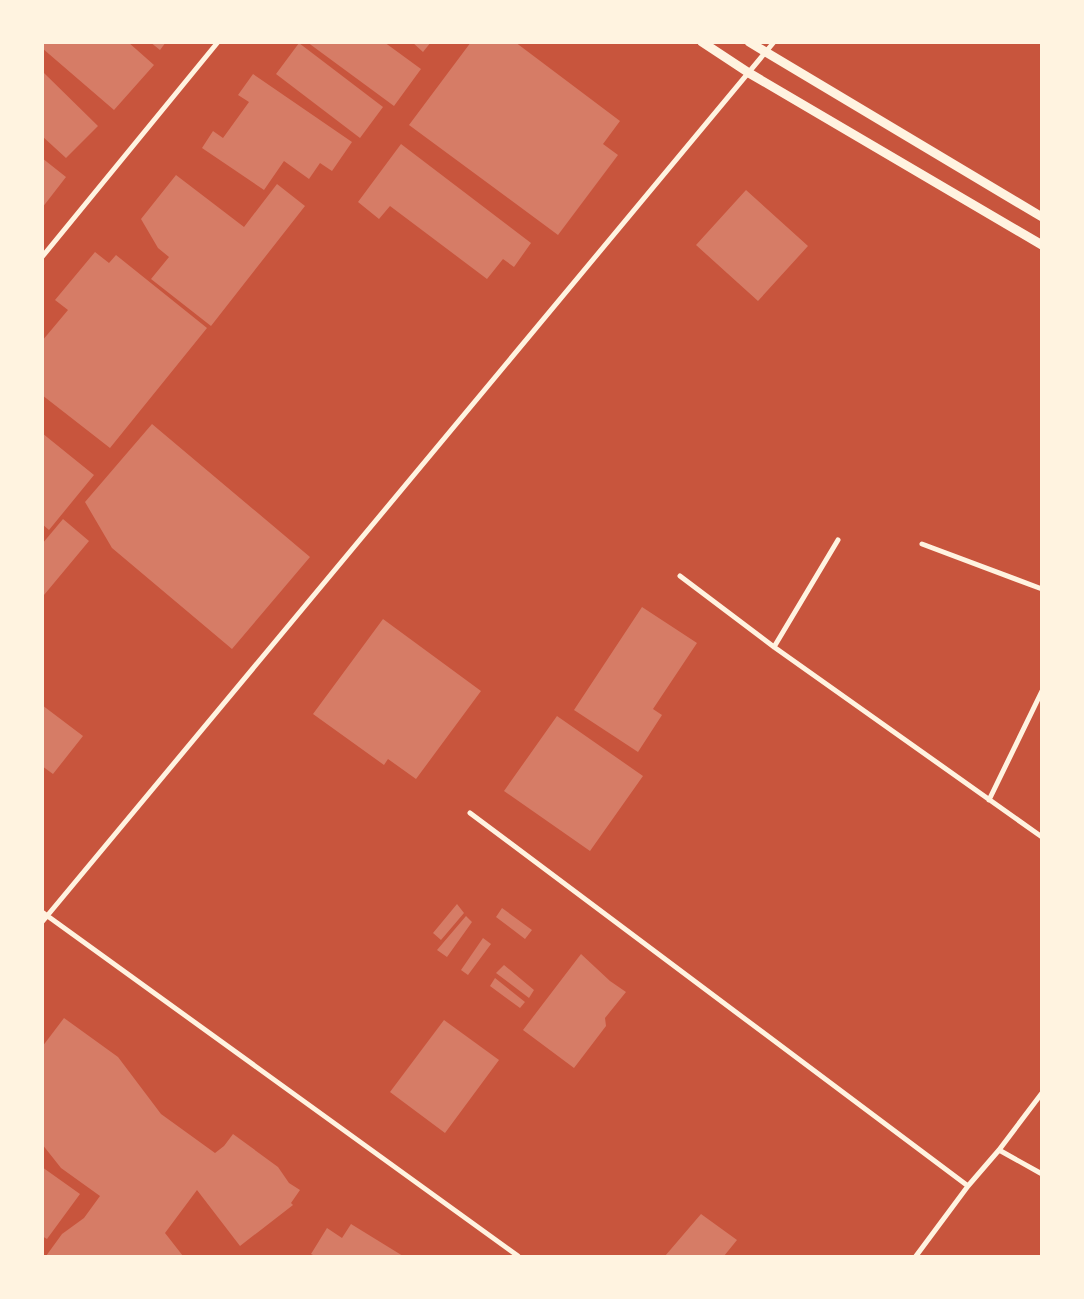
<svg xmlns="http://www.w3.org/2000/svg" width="1084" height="1299" font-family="'Fira Sans Condensed',sans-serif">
	<rect width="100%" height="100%" fill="#c8553d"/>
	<path fill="#d67c66" d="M 42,42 L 128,42 L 154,65 L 114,110 L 42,48 Z
		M 150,42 L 166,42 L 160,50 Z
		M 307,42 L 384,42 L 421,69 L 394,106 Z
		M 412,42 L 431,42 L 423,52 Z
		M 471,42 L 515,42 L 620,121 L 603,144 L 618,155 L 558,235 L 409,125 Z
		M 299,43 L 383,107 L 360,138 L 276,74 Z
		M 44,73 L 98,126 L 66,158 L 42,136 L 42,75 Z
		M 253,74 L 352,142 L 332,171 L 320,163 L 309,179 L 284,161 L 264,190 L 202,148 L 213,131 L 223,138 L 249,102 L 238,95 Z
		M 401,144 L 531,243 L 514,267 L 503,259 L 487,279 L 390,206 L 379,219 L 358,202 Z
		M 42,158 L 66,177 L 42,208 Z
		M 176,175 L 244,227 L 277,184 L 305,206 L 211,326 L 151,279 L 169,257 L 158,248 L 141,219 Z
		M 746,190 L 808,246 L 758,301 L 696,245 Z
		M 95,252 L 109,263 L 116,255 L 207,328 L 110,448 L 42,395 L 42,341 L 68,310 L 55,300 Z
		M 152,424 L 310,557 L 232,649 L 112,548 L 85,502 Z
		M 42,433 L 94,475 L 49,530 L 42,524 Z
		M 63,519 L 89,541 L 44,595 L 42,544 Z
		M 642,607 L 697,643 L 653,709 L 662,715 L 638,752 L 574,710 Z
		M 383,619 L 481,691 L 416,779 L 388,759 L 384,765 L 313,714 Z
		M 42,705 L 83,736 L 53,774 L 42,766 Z
		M 557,716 L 643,776 L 590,851 L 504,791 Z
		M 457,904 L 464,913 L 441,940 L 433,933 Z
		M 502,908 L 532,930 L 525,939 L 496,917 Z
		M 466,916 L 472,922 L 447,957 L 437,950 Z
		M 483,938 L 491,944 L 468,975 L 461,970 Z
		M 581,954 L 610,981 L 626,992 L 605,1018 L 606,1026 L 574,1068 L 523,1030 Z
		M 504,965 L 534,990 L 529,998 L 496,973 Z
		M 495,978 L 525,1002 L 520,1008 L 490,986 Z
		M 64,1018 L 118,1057 L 161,1114 L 215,1153 L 224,1146 L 233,1134 L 278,1167 L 289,1183 L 300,1190 L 291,1203 L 293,1205 L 240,1246 L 197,1190 L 165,1233 L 183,1256 L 46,1256 L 62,1234 L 84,1218 L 100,1196 L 61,1168 L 42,1144 L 42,1047 Z
		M 444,1020 L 499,1060 L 445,1133 L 390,1092 Z
		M 42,1167 L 80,1194 L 47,1239 L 42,1236 Z
		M 701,1214 L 737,1240 L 724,1256 L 665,1256 Z
		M 351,1224 L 403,1256 L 315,1256 L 311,1254 L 327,1228 L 342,1238 Z"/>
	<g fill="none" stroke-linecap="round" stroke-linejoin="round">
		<path stroke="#fff3e0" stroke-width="5" d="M 42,257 L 218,42
			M 922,544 L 1042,589
			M 680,576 L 774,647 L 1042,837
			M 774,647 L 838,540
			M 989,800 L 1042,691
			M 470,813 L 968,1186
			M 42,912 L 518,1256
			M 42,922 L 774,42
			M 999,1150 L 1042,1174
			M 916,1256 L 968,1186 L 999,1150 L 1042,1093"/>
		<path stroke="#fff3e0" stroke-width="9" d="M 702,42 L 749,73 L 1042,245
			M 749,42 L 1042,217"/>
	</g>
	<rect width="1084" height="1299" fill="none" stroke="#fff3e0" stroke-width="88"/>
</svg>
